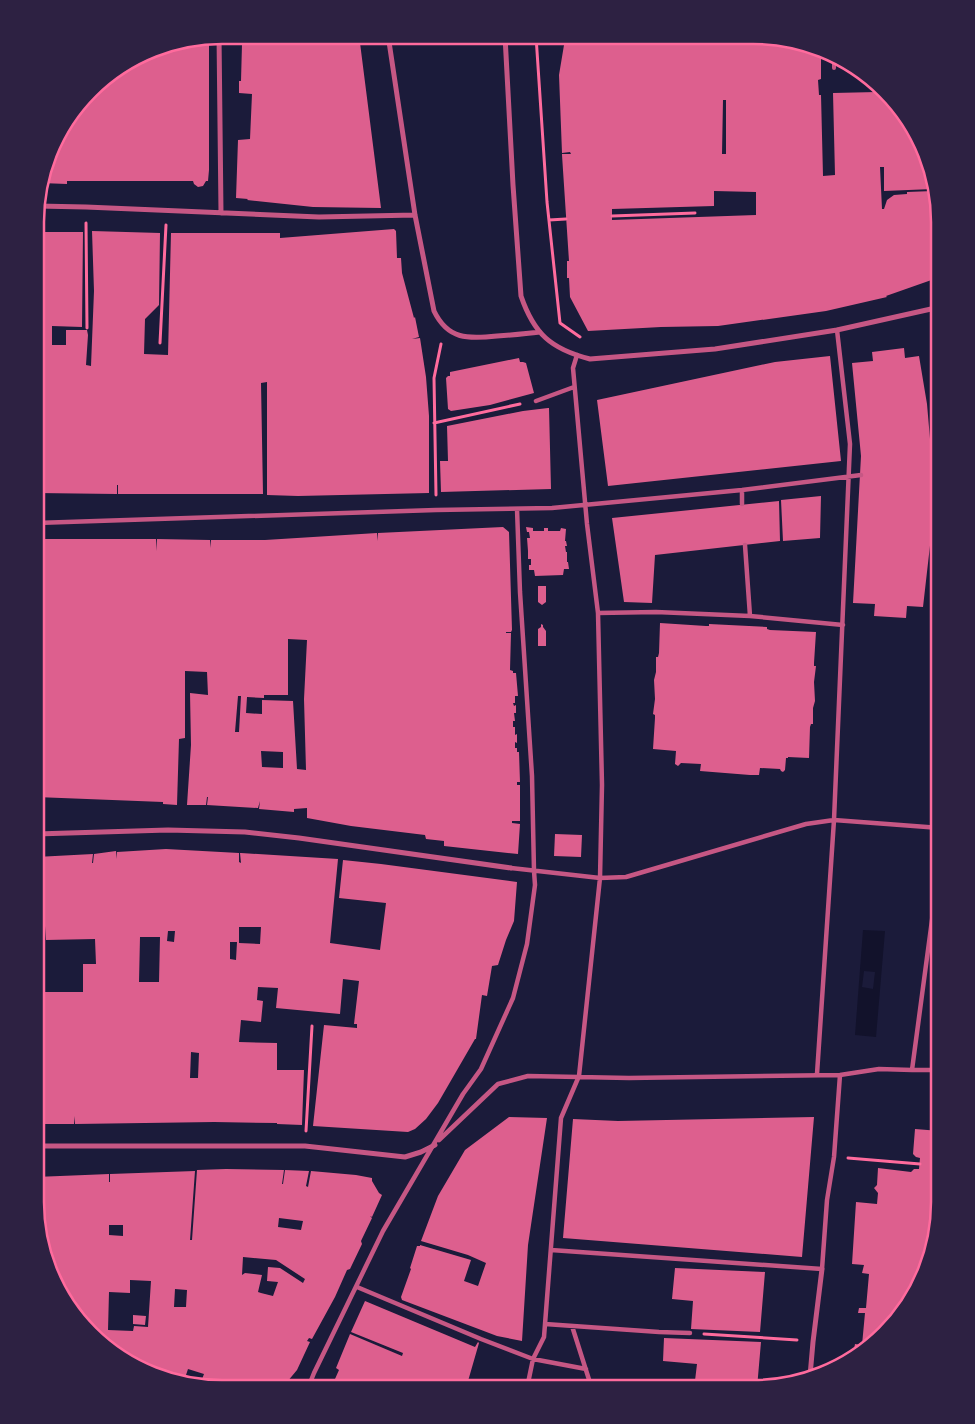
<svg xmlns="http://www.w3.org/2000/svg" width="975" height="1424" font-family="'PT Sans',sans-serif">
	<rect width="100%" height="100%" fill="#1b1b3a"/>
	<path fill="#12122b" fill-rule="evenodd" d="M 863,930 L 885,931 L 876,1037 L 855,1035 ZM 864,971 L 875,972 L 873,989 L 862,987 Z"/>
	<path fill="#dd5f8e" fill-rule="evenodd" d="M 235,35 L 359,35 L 381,208 L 313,207 L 247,200 L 248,199 L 236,198 L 238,140 L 250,139 L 252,94 L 239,93 L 239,81 L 241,81 L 242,44 L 236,44 Z
		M 559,36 L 778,37 L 821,48 L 821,79 L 818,80 L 819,95 L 821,95 L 823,176 L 835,175 L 833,93 L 877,92 L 877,85 L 921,139 L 933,189 L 884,191 L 884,167 L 880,167 L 882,209 L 884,209 L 887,200 L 894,195 L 907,194 L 907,192 L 933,191 L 940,221 L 940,277 L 886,296 L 887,297 L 826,311 L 718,326 L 661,327 L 588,331 L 570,297 L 569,278 L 567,278 L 567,261 L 569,261 L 562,155 L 562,154 L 571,154 L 570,152 L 562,153 L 559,75 L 565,39 ZM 723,100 L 726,100 L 726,154 L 722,154 ZM 714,191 L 756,192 L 756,215 L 612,220 L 612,209 L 714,206 Z
		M 209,37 L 209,170 L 208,181 L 206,181 L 203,186 L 198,187 L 194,184 L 193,181 L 67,181 L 67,184 L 41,183 L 60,128 L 99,81 L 161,45 Z
		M 394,229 L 396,231 L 397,258 L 401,258 L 402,273 L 414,318 L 415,317 L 419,337 L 412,339 L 420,338 L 426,377 L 429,416 L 429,493 L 298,496 L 267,495 L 267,382 L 261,383 L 263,494 L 118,494 L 118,485 L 117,485 L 117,494 L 36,493 L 37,232 L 83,232 L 82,327 L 52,326 L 52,345 L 66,345 L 66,330 L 87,330 L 88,335 L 86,365 L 91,366 L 94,291 L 92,231 L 160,233 L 159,305 L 145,319 L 144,354 L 168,355 L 171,233 L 280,233 L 280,238 Z
		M 904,348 L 905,358 L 919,356 L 927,404 L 933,474 L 932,528 L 923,607 L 907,606 L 906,618 L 874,616 L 875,604 L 853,603 L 861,456 L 852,363 L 873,361 L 872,352 Z
		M 830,356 L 841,461 L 608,486 L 597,400 L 775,362 Z
		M 519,358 L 520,362 L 523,362 L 526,363 L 534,393 L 490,405 L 451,411 L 448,409 L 446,378 L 448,376 L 450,376 L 450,372 Z
		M 548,408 L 549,408 L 551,489 L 441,492 L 440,461 L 448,461 L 447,426 L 523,411 Z
		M 821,496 L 820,538 L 783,541 L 781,500 Z
		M 779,501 L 780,541 L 655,555 L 652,603 L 624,602 L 612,518 Z
		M 503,527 L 509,532 L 512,630 L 511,632 L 506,632 L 506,633 L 511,633 L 510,670 L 513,671 L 513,673 L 516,673 L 518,696 L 515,696 L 515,703 L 513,703 L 514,706 L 516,705 L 516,713 L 514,713 L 515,721 L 513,721 L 513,727 L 515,727 L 515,735 L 517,734 L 517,743 L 515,742 L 515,748 L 517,748 L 517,752 L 519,752 L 520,782 L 517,782 L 517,785 L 520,785 L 520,821 L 512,821 L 512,823 L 520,824 L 518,854 L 444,846 L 444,841 L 426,839 L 425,835 L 351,826 L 307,818 L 307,808 L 294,809 L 294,812 L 259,809 L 260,801 L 258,808 L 207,805 L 208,797 L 207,797 L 206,805 L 187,805 L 191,745 L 190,693 L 208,695 L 207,672 L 185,671 L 185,738 L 179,739 L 177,805 L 163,804 L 163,802 L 36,797 L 36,539 L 156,539 L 157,551 L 157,539 L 210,540 L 211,548 L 211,540 L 265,540 L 377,533 L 378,541 L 378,533 ZM 288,639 L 307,640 L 304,699 L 306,770 L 297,769 L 293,701 L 262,700 L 262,714 L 246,713 L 247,697 L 264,698 L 264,695 L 288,695 ZM 238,696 L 241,696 L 239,732 L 235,732 ZM 261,751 L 283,752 L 283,768 L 262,767 Z
		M 526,527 L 533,528 L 533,531 L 544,531 L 544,528 L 548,528 L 548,531 L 560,531 L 561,528 L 566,529 L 565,541 L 566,541 L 567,546 L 565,546 L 566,552 L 567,552 L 567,562 L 568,562 L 569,569 L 564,569 L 563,575 L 535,576 L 534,570 L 529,570 L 529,565 L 531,565 L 531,559 L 528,559 L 528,551 L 527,538 L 530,538 L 529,532 L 527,532 Z
		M 538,586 L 546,586 L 546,602 L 542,605 L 538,602 Z
		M 660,623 L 706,626 L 709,626 L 709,624 L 767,627 L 767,629 L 770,630 L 816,632 L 814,663 L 814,666 L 816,666 L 814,682 L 815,701 L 813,708 L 813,724 L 811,724 L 810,727 L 809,758 L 788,757 L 788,758 L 786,758 L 785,770 L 783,772 L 781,771 L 780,769 L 760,768 L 759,775 L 750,775 L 700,771 L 701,764 L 681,763 L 678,766 L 675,764 L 676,751 L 653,749 L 655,718 L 655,715 L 653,714 L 655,699 L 654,680 L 656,672 L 656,657 L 658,657 L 659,653 Z
		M 541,624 L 543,625 L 543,627 L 546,631 L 546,646 L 538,646 L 538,629 L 541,627 Z
		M 555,834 L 582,835 L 581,857 L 554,856 Z
		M 166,849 L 239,853 L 239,862 L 241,863 L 240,853 L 241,853 L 338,859 L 330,943 L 380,950 L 386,903 L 339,898 L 343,860 L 381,864 L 517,882 L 514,921 L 506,940 L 498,965 L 492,966 L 487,996 L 482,995 L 476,1039 L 475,1039 L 438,1103 L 426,1119 L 415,1129 L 408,1132 L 313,1126 L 324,1025 L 357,1028 L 357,1024 L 354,1024 L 359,981 L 343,979 L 340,1014 L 276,1008 L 278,988 L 258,987 L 257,1000 L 263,1001 L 261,1022 L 241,1020 L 239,1042 L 277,1043 L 277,1070 L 304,1070 L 302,1125 L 277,1124 L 277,1123 L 214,1122 L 75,1124 L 74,1116 L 74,1124 L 41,1124 L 44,992 L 83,992 L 83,964 L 96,964 L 95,939 L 46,940 L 45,926 L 35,927 L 36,857 L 93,854 L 92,863 L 93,863 L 94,854 L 116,851 L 117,859 L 117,852 ZM 239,927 L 261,927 L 260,944 L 239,943 ZM 168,931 L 175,931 L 174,942 L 167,941 ZM 140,937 L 160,937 L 159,982 L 139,982 ZM 230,942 L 237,942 L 236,960 L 230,959 ZM 191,1052 L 199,1053 L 198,1078 L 190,1078 Z
		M 938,995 L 940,995 L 940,1032 L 934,1031 Z
		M 509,1117 L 547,1118 L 528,1245 L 522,1341 L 497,1336 L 402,1300 L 401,1297 L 411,1269 L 410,1268 L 417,1246 L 420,1246 L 420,1245 L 471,1260 L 464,1281 L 478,1286 L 486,1263 L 468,1255 L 421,1241 L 438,1196 L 465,1150 Z
		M 814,1117 L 802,1257 L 563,1238 L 573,1119 L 618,1121 Z
		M 915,1129 L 940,1131 L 940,1215 L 930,1263 L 908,1306 L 876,1343 L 862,1352 L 862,1350 L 854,1349 L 855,1344 L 862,1345 L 865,1313 L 858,1313 L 859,1308 L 866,1308 L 869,1274 L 862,1273 L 864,1265 L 852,1264 L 856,1202 L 877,1204 L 878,1193 L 874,1188 L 877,1185 L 878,1168 L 911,1172 L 914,1169 L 919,1169 L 920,1158 L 916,1157 L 913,1154 Z
		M 226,1169 L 284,1170 L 282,1184 L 283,1184 L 285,1170 L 309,1171 L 306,1186 L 308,1187 L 311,1171 L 356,1175 L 372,1178 L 372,1181 L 379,1193 L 382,1195 L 372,1217 L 370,1216 L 372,1218 L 361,1241 L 362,1244 L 350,1269 L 347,1270 L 335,1297 L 312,1339 L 309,1338 L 307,1341 L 310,1342 L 297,1370 L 282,1388 L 199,1387 L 204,1374 L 188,1369 L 183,1384 L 180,1383 L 181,1378 L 157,1375 L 157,1377 L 150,1375 L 108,1351 L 96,1337 L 97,1330 L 91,1330 L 80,1316 L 80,1310 L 74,1310 L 54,1285 L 35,1203 L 35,1177 L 85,1175 L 86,1183 L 85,1175 L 109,1174 L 109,1182 L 110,1182 L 110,1174 L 195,1171 L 190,1240 L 192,1240 L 197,1170 ZM 279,1218 L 303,1221 L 301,1230 L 278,1227 ZM 109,1225 L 123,1225 L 123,1236 L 109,1235 ZM 243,1257 L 276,1260 L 305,1279 L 303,1283 L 280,1268 L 268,1267 L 267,1281 L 278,1282 L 273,1296 L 261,1293 L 258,1292 L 262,1275 L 245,1273 L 242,1275 ZM 130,1280 L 151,1281 L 148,1327 L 134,1326 L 133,1331 L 108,1330 L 109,1292 L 130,1293 ZM 175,1289 L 187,1290 L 186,1307 L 174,1307 Z
		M 675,1268 L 765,1272 L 760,1332 L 691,1329 L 693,1301 L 672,1299 Z
		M 365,1301 L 475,1347 L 478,1342 L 479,1343 L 466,1388 L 331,1388 L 339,1370 L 336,1368 L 350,1334 L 402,1356 L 403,1353 L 351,1332 Z
		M 133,1315 L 146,1316 L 145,1325 L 133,1324 Z
		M 664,1338 L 761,1342 L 757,1388 L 694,1389 L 697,1364 L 663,1361 Z
		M 612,1381 L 614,1389 L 602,1389 L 600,1385 Z"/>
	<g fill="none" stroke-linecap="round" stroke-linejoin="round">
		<path stroke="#ff6b9d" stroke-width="3" d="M 536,36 L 547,202 L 560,323 L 580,337
			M 612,216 L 695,213
			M 549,220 L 566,219
			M 86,223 L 87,328
			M 160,343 L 166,225
			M 434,423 L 520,404
			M 436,495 L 434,378 L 441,344
			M 35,1014 L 37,931 L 35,931
			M 306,1131 L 312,1026
			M 848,1158 L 920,1164
			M 704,1334 L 797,1340"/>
		<path stroke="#c65784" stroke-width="4" d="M 834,54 L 834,68"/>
		<path stroke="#c65784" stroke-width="4.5" d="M 536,401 L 574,387
			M 933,474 L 940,474
			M 742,490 L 742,504
			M 36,523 L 436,510 L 552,508 L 742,490 L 861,475
			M 745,545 L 750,616
			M 598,613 L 656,612 L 750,616 L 843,625
			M 511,868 L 600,878 L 626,877 L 806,824 L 834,820 L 940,828
			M 912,1070 L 940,860
			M 817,1074 L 834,820 L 850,444 L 837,330
			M 439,1140 L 498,1084 L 528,1076 L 629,1078 L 840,1075 L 879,1069 L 912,1070 L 940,1070
			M 551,1250 L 822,1269 L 827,1200 L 834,1157 L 840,1075
			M 357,1287 L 481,1339 L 533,1359 L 586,1369
			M 545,1324 L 659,1332 L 690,1333
			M 572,1326 L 592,1389
			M 308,1388 L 314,1373 L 383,1231 L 463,1094 L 481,1069 L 513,998 L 527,944 L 535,885 L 534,871 L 532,776 L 520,592 L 517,509
			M 527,1388 L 533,1359 L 544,1337 L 561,1118 L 579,1076 L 600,878 L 602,785 L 598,613 L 587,524 L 573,368 L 577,355"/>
		<path stroke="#c65784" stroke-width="5" d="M 219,35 L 221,213
			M 388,35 L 415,215 L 434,311 C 448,340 468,339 497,336 C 511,335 525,334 540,332
			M 505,36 L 513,185 L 521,296 C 534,334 551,349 590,359 L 715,349 L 837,330 L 940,307
			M 37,206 L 86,207 L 319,217 L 415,215
			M 36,834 L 168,830 L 245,832 L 299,838 L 511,868
			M 35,1146 L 305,1146 L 405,1157 L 421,1152 L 435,1145
			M 810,1376 L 813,1342 L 822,1269"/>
	</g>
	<path d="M0 0H975V1424H0ZM222 44H753A178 178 0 0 1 931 222V1202A178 178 0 0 1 753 1380H222A178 178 0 0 1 44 1202V222A178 178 0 0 1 222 44Z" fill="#2d2142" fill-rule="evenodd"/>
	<path fill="none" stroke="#ff6b9d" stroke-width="2.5" d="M222 44H753A178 178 0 0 1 931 222V1202A178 178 0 0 1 753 1380H222A178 178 0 0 1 44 1202V222A178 178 0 0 1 222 44Z"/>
</svg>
